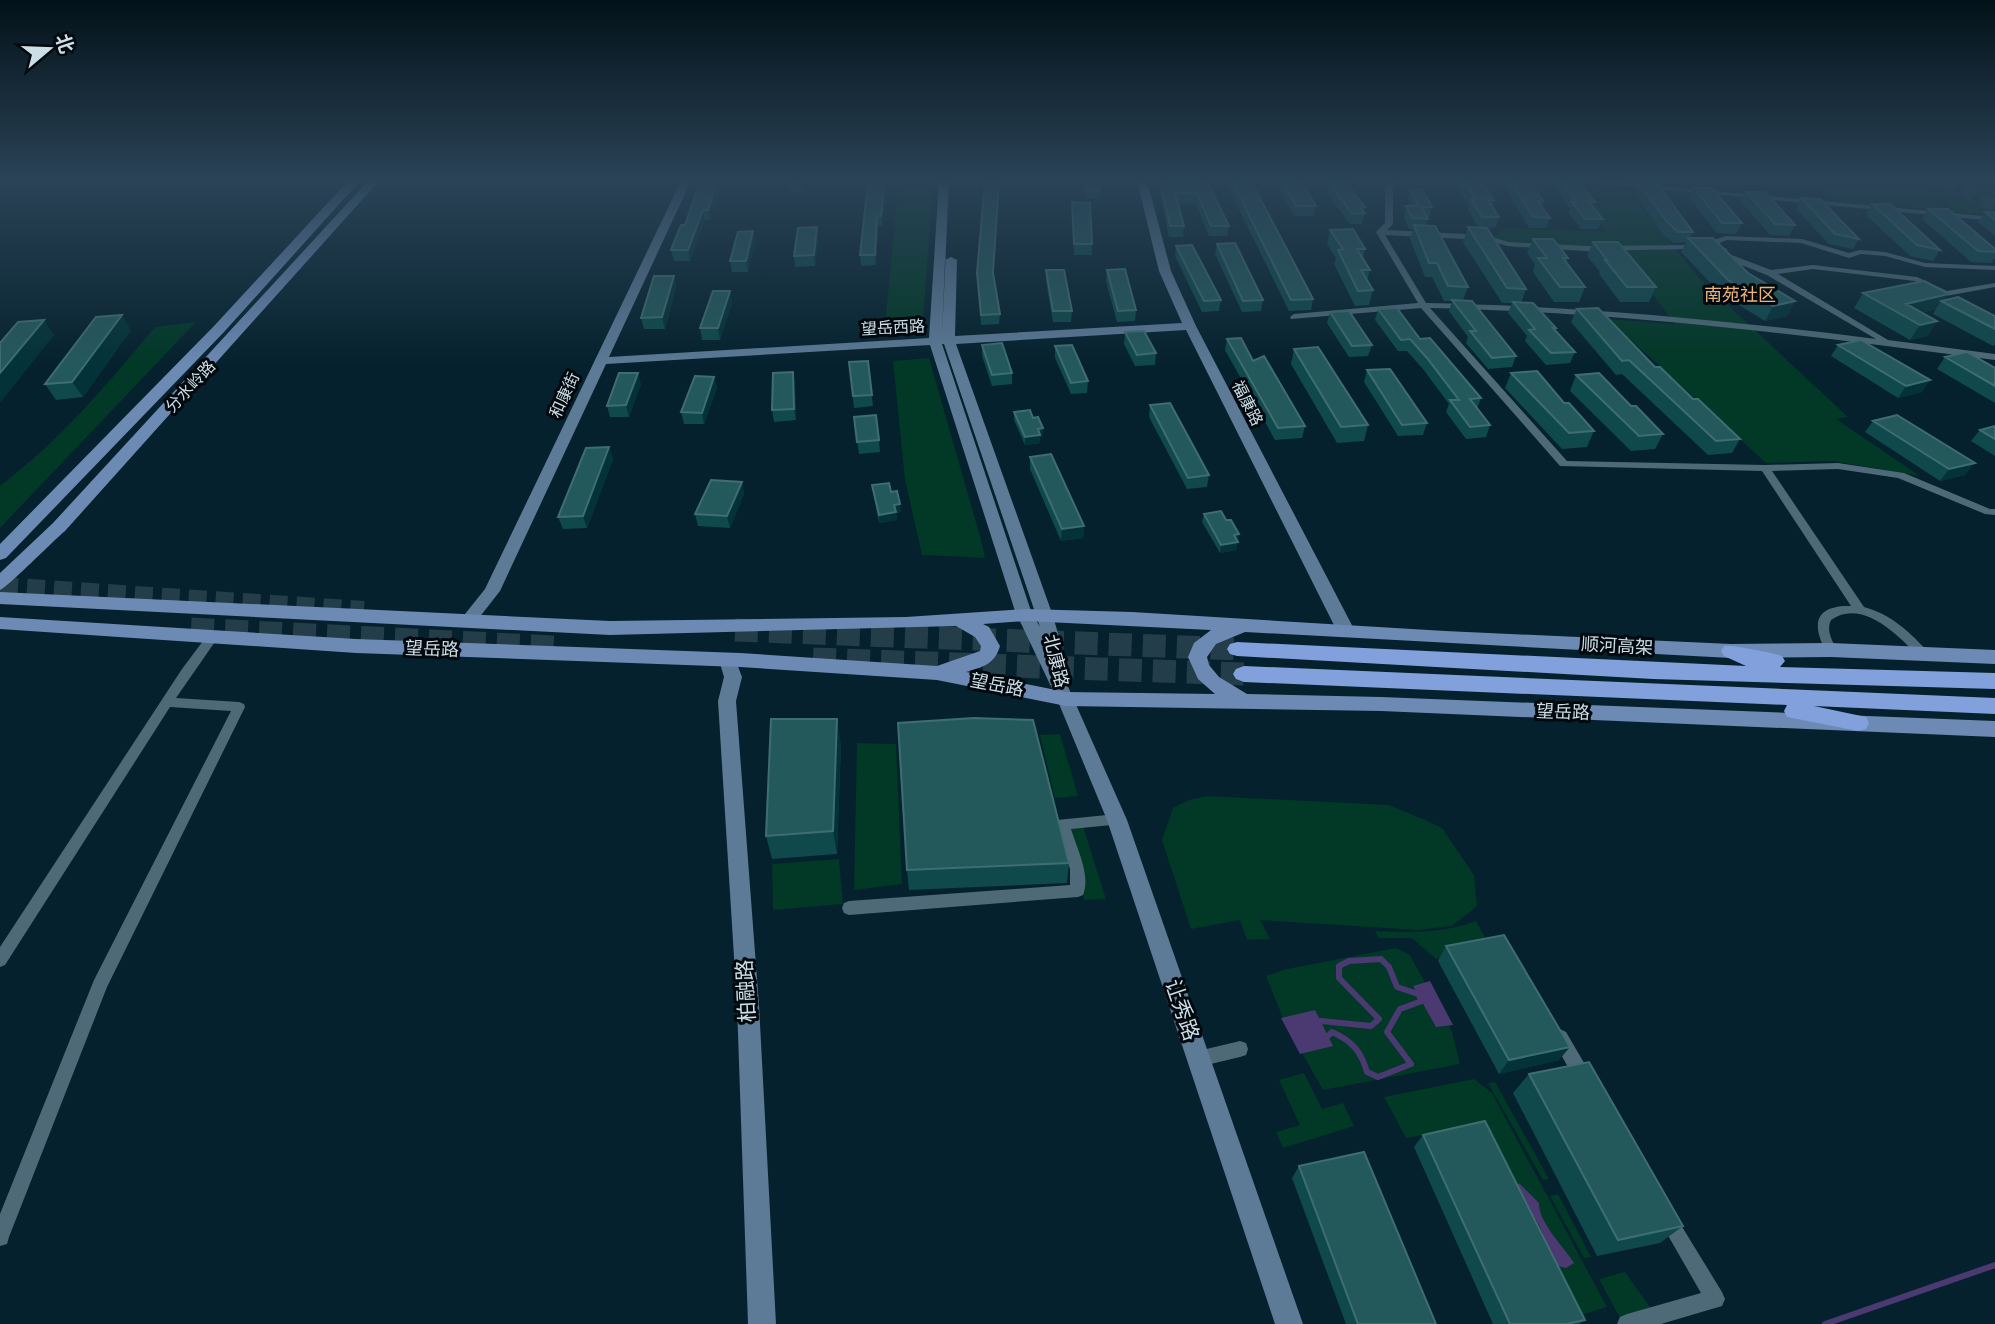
<svg xmlns="http://www.w3.org/2000/svg" width="1995" height="1324" font-family="'DM Sans','Noto Sans SC',sans-serif">
	<rect width="100%" height="100%" fill="#05212d"/>
	<path fill="#013826" d="M 899,181 L 933,181 L 922,335 L 884,336 Z
		M 1818,181 L 1995,181 L 1995,215 L 1951,212 L 1932,188 L 1929,188 L 1947,210 L 1837,203 Z
		M 1574,183 L 1625,186 L 1699,278 L 1848,417 L 1836,419 L 1920,476 L 1833,461 L 1766,463 L 1608,319 L 1675,324 L 1622,254 L 1516,248 L 1488,240 L 1506,228 L 1606,232 Z
		M 196,322 L 0,528 L 0,486 C 61,439 106,386 155,327 Z
		M 929,358 L 981,540 L 985,558 L 922,555 L 905,480 L 893,361 Z
		M 1060,734 L 1078,796 L 1055,798 L 1040,735 Z
		M 857,743 L 896,744 L 902,884 L 854,890 Z
		M 1207,796 L 1389,805 L 1425,820 L 1442,828 L 1474,875 L 1477,906 L 1452,926 L 1418,930 L 1260,920 L 1270,939 L 1247,940 L 1240,920 L 1191,929 L 1162,840 L 1173,808 L 1189,800 Z
		M 1083,826 L 1106,899 L 1084,900 L 1071,827 Z
		M 839,859 L 843,904 L 773,910 L 772,864 Z
		M 1476,921 L 1492,950 L 1436,959 L 1412,938 L 1379,938 L 1375,931 C 1410,933 1443,933 1476,921 Z
		M 1396,948 L 1410,955 L 1452,1032 L 1460,1064 L 1323,1090 L 1285,1023 L 1266,976 L 1287,969 Z
		M 1304,1073 L 1322,1109 L 1343,1103 L 1354,1126 L 1283,1148 L 1276,1132 L 1300,1125 L 1279,1080 Z
		M 1474,1079 L 1492,1093 L 1607,1307 L 1577,1316 L 1475,1126 L 1406,1138 L 1384,1097 Z
		M 1495,1082 L 1549,1179 L 1543,1180 L 1488,1083 Z
		M 1558,1194 L 1591,1257 L 1584,1258 L 1550,1196 Z
		M 1625,1272 L 1652,1310 L 1620,1318 L 1599,1279 Z"/>
	<path fill="#4b3a72" d="M 1430,981 L 1453,1025 L 1436,1027 L 1413,986 Z
		M 1315,1010 L 1333,1046 L 1300,1054 L 1281,1018 Z
		M 1513,1182 L 1520,1184 L 1539,1203 C 1538,1222 1564,1247 1574,1263 L 1566,1268 L 1554,1265 L 1540,1227 Z"/>
	<g fill="none" stroke-linecap="round" stroke-linejoin="round">
		<path stroke="#4b3a72" stroke-width="6" d="M 1321,1021 L 1371,1026 L 1379,1019 L 1339,978 L 1339,966 L 1349,961 L 1381,959 L 1389,967 L 1397,987 L 1418,994 L 1422,1001 L 1400,1009 L 1387,1032 L 1411,1064 L 1378,1077 L 1367,1072 C 1361,1051 1352,1041 1332,1032 L 1328,1036
			M 1825,1324 L 1995,1265"/>
		<path stroke="#233d49" stroke-width="14" stroke-dasharray="14 7" stroke-linecap="butt" d="M 1943,181 L 1995,206"/>
		<path stroke="#233d49" stroke-width="18" stroke-dasharray="18 9" stroke-linecap="butt" d="M 0,586 L 364,610"/>
		<path stroke="#233d49" stroke-width="23" stroke-dasharray="23 11" stroke-linecap="butt" d="M 191,629 L 554,647
			M 735,630 L 1237,649
			M 813,659 L 1244,674"/>
		<path fill="#4e6a78" fill-rule="evenodd" d="M 1391,181 L 1398,181 L 1393,188 L 1393,224 L 1387,230 L 1485,235 L 1508,242 L 1587,246 L 1688,245 L 1710,241 L 1726,236 L 1802,239 L 1849,253 L 1860,250 L 1885,252 L 1925,263 L 1995,266 L 1995,270 L 1925,267 L 1885,256 L 1861,254 L 1849,258 L 1801,243 L 1727,240 L 1712,246 L 1688,249 L 1587,251 L 1508,246 L 1485,240 L 1385,235 L 1426,303 C 1577,306 1726,320 1876,339 L 1767,275 L 1723,258 L 1719,250 L 1726,248 L 1729,254 L 1771,270 L 1813,265 L 1917,277 L 1947,291 L 1995,283 L 1995,287 L 1946,296 L 1915,281 L 1813,269 L 1778,274 L 1888,340 L 1995,354 L 1995,360 C 1807,335 1620,312 1430,308 L 1567,461 L 1765,465 L 1838,463 L 1904,473 L 1990,509 L 1995,509 L 1995,515 L 1985,514 L 1898,478 L 1838,469 L 1772,471 L 1864,607 C 1891,614 1911,633 1929,653 L 1931,656 L 1929,659 L 1921,659 C 1901,638 1863,597 1831,620 C 1826,631 1832,640 1837,650 L 1831,654 L 1827,653 C 1811,625 1814,605 1851,606 L 1762,471 L 1560,466 L 1421,308 L 1291,319 L 1290,317 L 1294,314 L 1418,303 L 1376,232 L 1385,223 L 1385,188 Z
			M 1573,181 L 1604,181 L 1995,217 L 1995,221 Z
			M 213,632 L 219,636 L 176,698 L 239,702 L 244,704 L 245,707 L 107,987 L 9,1237 L 7,1244 L 0,1246 L 0,1214 L 94,980 L 231,711 L 170,707 L 5,965 L 0,967 L 0,947 L 182,669 L 209,633 Z
			M 1117,814 L 1122,816 L 1124,820 L 1122,824 L 1071,829 C 1077,849 1091,875 1083,895 L 1078,897 L 849,915 L 844,913 L 842,908 L 844,903 L 849,901 L 1070,885 L 1070,869 L 1055,824 L 1057,820 Z
			M 1560,1029 L 1566,1032 L 1590,1073 L 1592,1079 L 1590,1085 L 1584,1087 L 1578,1085 L 1554,1042 L 1552,1037 L 1554,1032 Z
			M 1240,1041 L 1246,1043 L 1248,1049 L 1246,1055 L 1240,1057 L 1198,1067 L 1192,1065 L 1190,1059 L 1192,1053 L 1198,1051 Z
			M 1667,1209 L 1673,1212 L 1722,1292 L 1725,1299 L 1722,1306 L 1661,1324 L 1617,1324 L 1620,1317 L 1627,1314 L 1701,1293 L 1658,1218 L 1661,1212 Z"/>
		<path fill="#5d7a96" fill-rule="evenodd" d="M 681,181 L 691,181 L 609,357 L 929,338 L 939,181 L 949,181 L 942,337 L 945,260 L 951,257 L 957,260 L 955,336 L 1182,323 L 1159,271 L 1137,181 L 1147,181 L 1171,271 L 1196,326 L 1355,631 L 1352,635 L 1340,635 L 1337,631 L 1186,330 L 956,344 L 1053,616 L 1065,658 L 1058,664 L 1127,820 L 1303,1324 L 1275,1324 L 1107,820 L 1057,699 L 1015,611 L 930,345 L 606,364 L 500,591 L 475,623 L 463,623 L 461,619 L 485,589 ZM 942,344 L 944,344 L 1040,627 L 1031,611 Z
			M 728,654 L 734,656 L 742,677 L 736,701 L 759,1005 L 776,1324 L 748,1324 L 737,1005 L 718,701 L 724,677 L 719,660 Z"/>
		<path fill="#6d8ab4" fill-rule="evenodd" d="M 348,181 L 360,181 L 224,332 L 6,558 L 0,560 L 0,544 L 214,326 Z
			M 368,181 L 379,181 L 65,531 C 54,540 7,588 0,590 L 0,573 L 53,523 Z
			M 0,592 L 610,621 L 906,617 L 1026,609 L 1132,612 L 1445,631 L 1731,644 L 1831,643 L 1995,650 L 1995,664 L 1831,657 L 1731,658 L 1245,632 L 1216,644 L 1207,657 L 1209,665 L 1219,677 L 1247,694 L 1381,697 L 1995,721 L 1995,737 L 1381,711 L 1066,706 L 937,680 L 740,667 L 356,653 L 0,629 L 0,617 L 356,639 L 740,653 L 937,666 L 980,651 L 981,646 L 975,637 L 956,626 L 610,635 L 0,604 ZM 1026,621 L 1211,630 L 1194,643 L 1188,657 L 1198,679 L 1215,694 L 1066,692 L 966,672 C 983,667 995,664 1000,646 L 989,627 L 983,624 Z"/>
		<path fill="#81a0dc" fill-rule="evenodd" d="M 1237,642 L 1746,666 L 1724,656 L 1721,651 L 1724,646 C 1728,644 1775,653 1782,656 L 1785,661 L 1780,667 L 1995,673 L 1995,689 L 1653,679 L 1237,656 L 1230,654 L 1227,649 L 1230,644 Z
			M 1244,666 L 1995,698 L 1995,714 L 1814,706 L 1866,717 L 1869,723 L 1866,729 L 1858,731 L 1787,717 L 1784,711 L 1787,705 L 1244,682 L 1236,679 L 1233,674 L 1236,669 Z"/>
	</g>
	<path fill="#0f494c" d="M 788,181 L 807,181 L 805,193 L 790,193 Z
		M 868,181 L 887,181 L 882,226 L 878,226 L 876,265 L 861,266 L 860,255 Z
		M 1082,181 L 1097,181 L 1100,191 L 1099,198 L 1086,198 Z
		M 1157,181 L 1207,181 L 1229,226 L 1227,236 L 1209,236 L 1196,204 L 1178,203 L 1184,226 L 1183,237 L 1169,237 Z
		M 1225,181 L 1251,181 L 1313,299 L 1311,310 L 1289,311 Z
		M 1275,181 L 1301,181 L 1316,206 L 1313,216 L 1294,216 Z
		M 1325,181 L 1351,181 L 1350,188 L 1365,207 L 1363,212 L 1365,213 L 1362,224 L 1350,224 L 1327,193 L 1329,186 Z
		M 1457,181 L 1481,181 L 1494,200 L 1492,206 L 1499,217 L 1495,228 L 1478,227 L 1468,210 L 1469,206 L 1456,185 Z
		M 1505,181 L 1529,181 L 1543,201 L 1542,206 L 1550,218 L 1546,228 L 1529,228 L 1504,185 Z
		M 1555,181 L 1561,181 L 1595,202 L 1593,207 L 1603,219 L 1598,229 L 1581,229 L 1568,212 L 1570,209 L 1553,186 Z
		M 722,184 L 710,220 L 705,220 L 690,261 L 674,261 L 671,250 L 685,225 Z
		M 1639,184 L 1693,232 L 1690,238 L 1795,301 L 1787,316 L 1765,321 L 1721,294 L 1681,252 L 1686,242 L 1673,243 L 1663,234 L 1635,195 Z
		M 1694,188 L 1742,223 L 1736,234 L 1717,233 L 1689,198 Z
		M 1410,190 L 1432,207 L 1429,218 L 1428,218 L 1426,225 L 1468,287 L 1463,300 L 1516,356 L 1512,367 L 1488,369 L 1466,343 L 1468,337 L 1449,311 L 1452,301 L 1444,301 L 1432,277 L 1425,277 L 1410,239 L 1413,229 L 1409,229 L 1404,217 L 1406,206 L 1410,206 L 1408,201 Z
		M 1746,192 L 1795,225 L 1789,236 L 1770,235 L 1741,202 Z
		M 1801,198 L 1859,239 L 1853,249 L 1829,244 L 1796,209 Z
		M 1072,202 L 1092,244 L 1092,255 L 1074,255 Z
		M 1872,204 L 1940,250 L 1933,261 L 1910,256 L 1866,215 Z
		M 1928,209 L 1995,249 L 1995,258 L 1991,263 L 1971,262 L 1922,219 Z
		M 1985,212 L 1995,212 L 1995,236 L 1978,222 Z
		M 1468,227 L 1526,289 L 1521,303 L 1556,328 L 1555,330 L 1575,352 L 1570,363 L 1546,365 L 1525,341 L 1527,336 L 1508,313 L 1512,303 L 1502,303 L 1463,242 Z
		M 1330,230 L 1365,249 L 1363,259 L 1370,270 L 1367,280 L 1373,290 L 1369,305 L 1355,306 L 1334,264 L 1336,258 L 1327,244 Z
		M 753,231 L 755,242 L 748,272 L 732,272 L 730,261 Z
		M 818,238 L 815,266 L 795,267 L 794,256 Z
		M 1533,239 L 1568,258 L 1566,263 L 1585,287 L 1579,302 L 1554,302 L 1533,272 L 1535,264 L 1527,253 Z
		M 1593,242 L 1656,287 L 1649,302 L 1620,302 L 1599,274 L 1600,272 L 1587,256 Z
		M 1217,244 L 1263,300 L 1261,311 L 1242,312 L 1215,254 Z
		M 1176,246 L 1221,300 L 1219,311 L 1202,312 L 1175,256 Z
		M 1046,270 L 1072,311 L 1071,322 L 1053,322 L 1046,281 Z
		M 1107,270 L 1136,310 L 1135,321 L 1117,322 L 1106,281 Z
		M 977,273 L 993,276 L 1000,314 L 999,324 L 981,325 Z
		M 674,276 L 676,287 L 665,329 L 644,329 L 641,318 Z
		M 1863,293 L 1945,300 L 1995,316 L 1995,345 L 1993,346 L 1933,314 L 1936,309 L 1922,313 L 1937,321 L 1927,336 L 1910,340 L 1854,308 Z
		M 732,303 L 720,340 L 702,340 L 700,328 Z
		M 1378,309 L 1420,339 L 1481,398 L 1477,409 L 1490,425 L 1486,437 L 1466,439 L 1446,412 L 1449,404 L 1423,369 L 1407,351 L 1398,351 L 1375,320 Z
		M 1577,309 L 1655,367 L 1740,439 L 1732,453 L 1708,455 L 1622,374 L 1616,375 L 1571,322 Z
		M 1330,312 L 1372,345 L 1368,356 L 1349,357 L 1327,323 Z
		M 131,330 L 83,397 L 56,400 L 45,384 Z
		M 1125,332 L 1156,353 L 1155,365 L 1135,366 L 1124,344 Z
		M 1227,339 L 1253,361 L 1305,426 L 1302,438 L 1275,440 L 1225,350 Z
		M 982,345 L 1012,373 L 1012,384 L 992,386 L 982,356 Z
		M 1838,345 L 1922,392 L 1898,398 L 1831,356 Z
		M 1055,346 L 1088,381 L 1087,393 L 1071,394 L 1055,358 Z
		M 1294,349 L 1368,425 L 1364,441 L 1337,443 L 1291,364 Z
		M 1945,357 L 1995,368 L 1995,403 L 1937,369 Z
		M 868,361 L 873,406 L 854,408 L 849,362 Z
		M 1367,370 L 1427,423 L 1423,435 L 1398,436 L 1364,382 Z
		M 793,372 L 795,383 L 796,420 L 774,422 L 772,410 Z
		M 1511,373 L 1564,403 L 1594,431 L 1587,447 L 1562,449 L 1505,388 Z
		M 1576,375 L 1631,406 L 1663,434 L 1655,449 L 1631,451 L 1570,391 Z
		M 714,377 L 717,388 L 704,424 L 684,424 L 681,412 Z
		M 641,384 L 629,417 L 610,417 L 607,406 Z
		M 1150,405 L 1209,475 L 1207,487 L 1187,489 L 1149,417 Z
		M 1014,412 L 1033,418 L 1043,428 L 1043,436 L 1040,437 L 1040,443 L 1025,445 L 1014,420 Z
		M 854,417 L 879,440 L 880,452 L 859,454 Z
		M 1873,421 L 1965,475 L 1940,481 L 1865,432 Z
		M 1995,426 L 1995,456 L 1971,441 L 1980,430 Z
		M 609,447 L 613,459 L 587,528 L 563,529 L 558,517 Z
		M 1030,457 L 1084,526 L 1083,538 L 1061,541 L 1030,469 Z
		M 742,482 L 744,494 L 730,528 L 698,526 L 695,514 Z
		M 872,485 L 891,492 L 901,512 L 896,513 L 897,520 L 879,523 Z
		M 1204,514 L 1226,520 L 1239,534 L 1236,550 L 1220,553 L 1202,522 Z
		M 841,743 L 837,854 L 772,859 L 766,836 Z
		M 1069,863 L 1067,883 L 909,890 L 907,870 Z
		M 1446,946 L 1559,1060 L 1499,1074 L 1438,961 Z
		M 1529,1074 L 1683,1226 L 1660,1243 L 1597,1256 L 1513,1093 Z
		M 1423,1135 L 1585,1320 L 1579,1324 L 1493,1324 L 1414,1147 Z
		M 1299,1166 L 1436,1324 L 1346,1324 L 1292,1178 Z"/>
	<path fill="#033238" d="M 717,181 L 721,181 L 722,184 L 710,220 L 708,210 Z
		M 804,181 L 807,181 L 805,193 L 803,182 Z
		M 885,181 L 887,181 L 882,226 L 881,216 Z
		M 703,210 L 705,220 L 690,261 L 688,250 Z
		M 877,216 L 878,226 L 876,265 L 875,255 Z
		M 817,227 L 818,238 L 815,266 L 814,255 Z
		M 753,231 L 755,242 L 748,272 L 746,261 Z
		M 674,276 L 676,287 L 665,329 L 662,317 Z
		M 730,291 L 732,303 L 720,340 L 718,328 Z
		M 1949,294 L 1944,302 L 1941,301 L 1936,309 L 1905,317 L 1906,304 Z
		M 1795,301 L 1787,316 L 1765,321 L 1773,306 Z
		M 122,315 L 131,330 L 83,397 L 72,382 Z
		M 44,320 L 54,335 L 0,403 L 0,373 Z
		M 1937,321 L 1927,336 L 1910,340 L 1920,325 Z
		M 793,372 L 795,383 L 796,420 L 794,409 Z
		M 638,373 L 641,384 L 629,417 L 626,405 Z
		M 714,377 L 717,388 L 704,424 L 702,413 Z
		M 1930,380 L 1922,392 L 1898,398 L 1906,386 Z
		M 1043,428 L 1043,436 L 1040,437 L 1040,443 L 1025,445 L 1025,437 L 1038,429 Z
		M 609,447 L 613,459 L 587,528 L 583,516 Z
		M 1975,463 L 1965,475 L 1940,481 L 1949,469 Z
		M 742,482 L 744,494 L 730,528 L 727,516 Z
		M 900,504 L 901,512 L 896,513 L 897,520 L 879,523 L 879,515 L 894,505 Z
		M 1084,526 L 1083,538 L 1061,541 L 1062,529 Z
		M 1239,534 L 1238,542 L 1234,535 Z
		M 1238,542 L 1236,550 L 1220,553 L 1221,545 Z
		M 837,719 L 841,743 L 837,854 L 833,831 Z
		M 1570,1047 L 1559,1060 L 1499,1074 L 1509,1060 Z"/>
	<path fill="#24595c" stroke="#3e6e72" stroke-width="2" d="M 700,181 L 717,181 L 708,210 L 703,210 L 688,250 L 671,250 L 681,225 L 685,225 Z
		M 788,181 L 804,181 L 803,182 L 788,183 Z
		M 868,181 L 885,181 L 881,216 L 877,216 L 875,255 L 860,255 Z
		M 985,181 L 999,181 L 993,273 L 1000,314 L 981,315 L 977,273 Z
		M 1084,181 L 1097,181 L 1100,191 L 1087,191 Z
		M 1160,181 L 1207,181 L 1229,226 L 1211,226 L 1197,193 L 1175,193 L 1184,226 L 1170,226 Z
		M 1232,181 L 1251,181 L 1313,299 L 1291,300 Z
		M 1282,181 L 1301,181 L 1316,206 L 1296,206 Z
		M 1335,181 L 1351,181 L 1351,182 L 1346,183 L 1365,207 L 1360,208 L 1365,213 L 1352,214 L 1329,183 L 1336,183 Z
		M 1464,181 L 1481,181 L 1494,200 L 1488,200 L 1499,217 L 1482,217 L 1471,200 L 1475,200 Z
		M 1511,181 L 1529,181 L 1543,201 L 1538,201 L 1550,218 L 1533,217 Z
		M 1561,181 L 1578,181 L 1595,202 L 1589,202 L 1603,219 L 1585,219 L 1572,202 L 1576,202 Z
		M 1639,184 L 1658,185 L 1693,232 L 1678,232 L 1668,223 Z
		M 1694,188 L 1712,188 L 1742,223 L 1722,223 Z
		M 1410,190 L 1423,190 L 1432,207 L 1422,207 L 1428,219 L 1412,218 L 1406,206 L 1419,206 Z
		M 1746,192 L 1765,192 L 1795,225 L 1775,224 Z
		M 1801,198 L 1820,199 L 1859,239 L 1835,234 Z
		M 1072,202 L 1090,203 L 1092,244 L 1074,244 Z
		M 1872,204 L 1890,204 L 1940,250 L 1917,245 Z
		M 1928,209 L 1948,209 L 1995,249 L 1995,252 L 1978,251 Z
		M 1985,212 L 1995,212 L 1995,220 Z
		M 1414,225 L 1435,226 L 1468,287 L 1448,286 L 1437,263 L 1429,263 Z
		M 817,227 L 814,255 L 794,256 L 798,228 Z
		M 1468,227 L 1487,228 L 1526,289 L 1507,288 Z
		M 1353,229 L 1365,249 L 1357,249 L 1370,270 L 1361,270 L 1373,290 L 1358,291 L 1338,250 L 1343,249 L 1330,230 Z
		M 753,231 L 746,261 L 730,261 L 738,232 Z
		M 1688,238 L 1713,238 L 1748,273 L 1795,301 L 1773,306 L 1749,292 L 1728,280 Z
		M 1533,239 L 1553,239 L 1568,258 L 1563,258 L 1585,287 L 1560,287 L 1538,258 L 1547,258 Z
		M 1593,242 L 1618,242 L 1656,287 L 1627,287 L 1605,260 L 1607,260 Z
		M 1235,243 L 1263,300 L 1243,301 L 1217,244 Z
		M 1192,245 L 1221,300 L 1204,301 L 1176,246 Z
		M 1125,269 L 1136,310 L 1118,311 L 1107,270 Z
		M 1046,270 L 1064,270 L 1072,311 L 1053,311 Z
		M 654,276 L 674,276 L 662,317 L 641,318 Z
		M 1924,281 L 1949,294 L 1906,304 L 1937,321 L 1920,325 L 1863,293 Z
		M 713,291 L 730,291 L 718,328 L 700,328 Z
		M 1958,297 L 1995,316 L 1995,329 L 1941,301 Z
		M 1452,300 L 1472,301 L 1516,356 L 1492,358 L 1470,331 L 1476,331 Z
		M 1513,302 L 1533,303 L 1556,328 L 1553,328 L 1575,352 L 1551,353 L 1529,330 L 1535,329 Z
		M 1397,308 L 1420,339 L 1430,338 L 1481,398 L 1470,399 L 1490,425 L 1470,427 L 1450,400 L 1459,400 L 1427,358 L 1410,339 L 1401,340 L 1378,309 Z
		M 1598,308 L 1655,367 L 1660,367 L 1693,399 L 1698,399 L 1740,439 L 1716,441 L 1629,360 L 1622,361 L 1577,309 Z
		M 1349,311 L 1372,345 L 1352,346 L 1330,312 Z
		M 122,315 L 72,382 L 45,384 L 96,317 Z
		M 44,320 L 0,373 L 0,343 L 18,322 Z
		M 1144,331 L 1156,353 L 1137,355 L 1125,332 Z
		M 1241,338 L 1253,361 L 1264,356 L 1305,426 L 1278,428 L 1227,339 Z
		M 1861,340 L 1930,380 L 1906,386 L 1838,345 Z
		M 1002,343 L 1012,373 L 992,375 L 982,345 Z
		M 1072,345 L 1088,381 L 1071,383 L 1055,346 Z
		M 1318,347 L 1368,425 L 1341,427 L 1294,349 Z
		M 1967,352 L 1995,368 L 1995,386 L 1945,357 Z
		M 868,361 L 872,395 L 853,396 L 849,362 Z
		M 1390,369 L 1427,423 L 1402,425 L 1367,370 Z
		M 1537,371 L 1564,403 L 1569,403 L 1594,431 L 1569,433 L 1511,373 Z
		M 793,372 L 794,409 L 772,410 L 773,373 Z
		M 619,373 L 638,373 L 626,405 L 607,406 Z
		M 1599,373 L 1631,406 L 1636,406 L 1663,434 L 1639,436 L 1576,375 Z
		M 695,376 L 714,377 L 702,413 L 681,412 Z
		M 1170,403 L 1209,475 L 1188,478 L 1150,405 Z
		M 1030,410 L 1033,418 L 1038,417 L 1043,428 L 1038,429 L 1040,435 L 1025,437 L 1014,412 Z
		M 876,415 L 879,440 L 857,442 L 854,417 Z
		M 1897,415 L 1975,463 L 1949,469 L 1873,421 Z
		M 1995,426 L 1995,439 L 1980,430 Z
		M 609,447 L 583,516 L 558,517 L 586,448 Z
		M 1051,454 L 1084,526 L 1062,529 L 1030,457 Z
		M 711,480 L 742,482 L 727,516 L 695,514 Z
		M 889,483 L 891,492 L 897,491 L 900,504 L 894,505 L 896,512 L 879,515 L 872,485 Z
		M 1221,511 L 1226,520 L 1231,520 L 1239,534 L 1234,535 L 1238,542 L 1221,545 L 1204,514 Z
		M 974,718 L 1033,720 L 1069,863 L 907,870 L 898,723 Z
		M 771,719 L 837,719 L 833,831 L 766,836 Z
		M 1504,935 L 1570,1047 L 1509,1060 L 1446,946 Z
		M 1589,1062 L 1683,1226 L 1618,1240 L 1529,1074 Z
		M 1485,1121 L 1585,1320 L 1566,1324 L 1510,1324 L 1423,1135 Z
		M 1364,1152 L 1436,1324 L 1358,1324 L 1299,1166 Z"/>
	<linearGradient id="sky" x2="0" y2="1"><stop stop-color="#031219"/><stop offset="0.49" stop-color="#2a4357"/><stop offset="1" stop-color="#2a4357" stop-opacity="0"/></linearGradient>
	<rect width="1995" height="367" fill="url(#sky)"/>
	<g text-anchor="middle" stroke-width="6" stroke-linejoin="round" paint-order="stroke">
		<g font-size="16" fill="#cedee6" stroke="#02090e">
			<text transform="translate(893 327) rotate(-3)" y="6">望岳西路</text>
			<text transform="translate(190 386) rotate(-47)" y="6">分水岭路</text>
			<text transform="translate(564 395) rotate(-65)" y="6">和康街</text>
			<text transform="translate(1248 403) rotate(63)" y="6">福康路</text>
		</g>
		<g font-size="18" fill="#edb479" stroke="#02090e">
			<text x="1740" y="301">南苑社区</text>
		</g>
		<g font-size="18" fill="#cedee6" stroke="#02090e">
			<text transform="translate(1617 646) rotate(3)" y="6">顺河高架</text>
			<text transform="translate(432 649) rotate(2)" y="6">望岳路</text>
			<text transform="translate(1056 661) rotate(76)" y="6">北康路</text>
			<text transform="translate(997 685) rotate(11)" y="6">望岳路</text>
			<text transform="translate(1563 712) rotate(2)" y="6">望岳路</text>
		</g>
		<g font-size="21" fill="#cedee6" stroke="#02090e">
			<text transform="translate(746 991) rotate(-93)" y="7">柏融路</text>
			<text transform="translate(1182 1010) rotate(71)" y="7">让秀路</text>
		</g>
	</g>
	<g transform="translate(49 49) rotate(71)" stroke="#02090e" stroke-width="5" paint-order="stroke">
	<path d="M0-5L12 26L0 18L-12 26Z" fill="#cedee6"/>
	<text y="-10" font-size="19" font-weight="bold" text-anchor="middle" fill="#cedee6">北</text>
	</g>
</svg>
